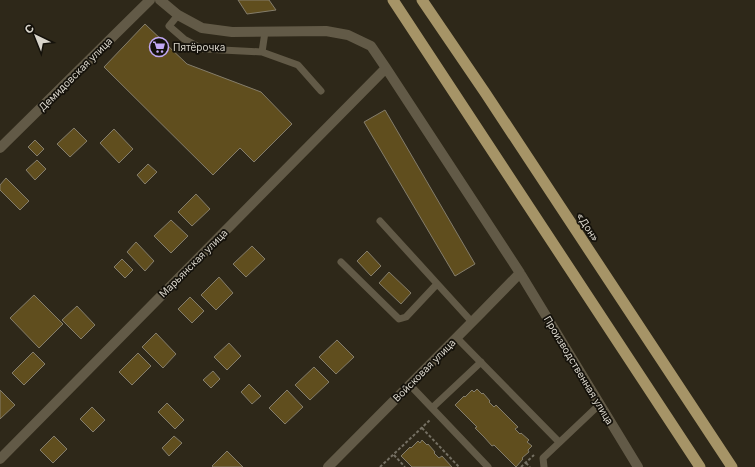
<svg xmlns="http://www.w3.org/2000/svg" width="755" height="467" font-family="Inter,sans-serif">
	<rect width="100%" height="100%" fill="#2e2819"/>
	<path fill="#604e1e" stroke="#847d6b" d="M 238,0 L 269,0 L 276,10 L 247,14 Z
		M 145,24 L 187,64 L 261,92 L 292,124 L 254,162 L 240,148 L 213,175 L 104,67 Z
		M 385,110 L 475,264 L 455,276 L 364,122 Z
		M 74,128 L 87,141 L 70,157 L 57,144 Z
		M 114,129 L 133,149 L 119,163 L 100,143 Z
		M 35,140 L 44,149 L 37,156 L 28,147 Z
		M 37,160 L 46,169 L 35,180 L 26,170 Z
		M 148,164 L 157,172 L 145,184 L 137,175 Z
		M 6,178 L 29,201 L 20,210 L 0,190 L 0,185 Z
		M 196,194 L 210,209 L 192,226 L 178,212 Z
		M 171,220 L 188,236 L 171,253 L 154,236 Z
		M 136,242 L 154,261 L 145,271 L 127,252 Z
		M 252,246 L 265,259 L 246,277 L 233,264 Z
		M 367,251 L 381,266 L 371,276 L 357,261 Z
		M 122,259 L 133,270 L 125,278 L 114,267 Z
		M 389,272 L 411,293 L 401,304 L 379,283 Z
		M 219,277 L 233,293 L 216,310 L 201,295 Z
		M 34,295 L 63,324 L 39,348 L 10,318 Z
		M 190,297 L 204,311 L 192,323 L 178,309 Z
		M 77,306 L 95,325 L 81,339 L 62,320 Z
		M 156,333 L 176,354 L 163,368 L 142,347 Z
		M 337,340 L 354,357 L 336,374 L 319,357 Z
		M 229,343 L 241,356 L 227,370 L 214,357 Z
		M 33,352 L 45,364 L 24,385 L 12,373 Z
		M 138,353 L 151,366 L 132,385 L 119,372 Z
		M 314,367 L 329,382 L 310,400 L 295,385 Z
		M 213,371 L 220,379 L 211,388 L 203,380 Z
		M 249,384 L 261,396 L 252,404 L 241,392 Z
		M 477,389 L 482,394 L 483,393 L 490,401 L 489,402 L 494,407 L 496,405 L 518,427 L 515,429 L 520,434 L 521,433 L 529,440 L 527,442 L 532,446 L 528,450 L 529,452 L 522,458 L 523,459 L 516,467 L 494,445 L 492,446 L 484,437 L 475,428 L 477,427 L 455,405 L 464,396 L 465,397 L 472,390 L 474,392 Z
		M 0,390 L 15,405 L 0,419 Z
		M 287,390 L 303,407 L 285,424 L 269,408 Z
		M 167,403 L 184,420 L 175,429 L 158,412 Z
		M 92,407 L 105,420 L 93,432 L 80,419 Z
		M 54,436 L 67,449 L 53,463 L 40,450 Z
		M 174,436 L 182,443 L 169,456 L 162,448 Z
		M 422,440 L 427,445 L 428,444 L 435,452 L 434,453 L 439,458 L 442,456 L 452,467 L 412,467 L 401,456 L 410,447 L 411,448 L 418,441 L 420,443 Z
		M 227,451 L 243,467 L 213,467 L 212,466 Z"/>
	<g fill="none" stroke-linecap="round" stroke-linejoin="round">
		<path stroke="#757063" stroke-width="2" stroke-dasharray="3 2" stroke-linecap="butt" d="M 422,428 L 459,467
			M 394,455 L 405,467
			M 526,463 L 530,467
			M 380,467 L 430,420
			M 521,467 L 534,455"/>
		<path stroke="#625a47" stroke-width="7" d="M 178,15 L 169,26 L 184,39 L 203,49 L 262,52
			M 265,32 L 262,52 L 298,65 L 321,91
			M 380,221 L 472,322
			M 341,262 L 399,319 L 406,317 L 437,284
			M 457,338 L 559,442
			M 410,385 L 488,467
			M 432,408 L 481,362
			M 544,467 L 543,458 L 600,404"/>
		<path stroke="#625a47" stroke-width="10" d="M 160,0 L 178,15 L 202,28 L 232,32 L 326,31 L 348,35 L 371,46 L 386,68 L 520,273 L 638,467
			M 0,148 L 150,0
			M 0,459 L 386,68
			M 328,467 L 480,314 L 520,273"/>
		<path stroke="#a69467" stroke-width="11" d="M 393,0 L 700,467
			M 422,0 L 486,94 L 732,467"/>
	</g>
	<defs>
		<symbol id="supermarket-ring" viewBox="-11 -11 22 22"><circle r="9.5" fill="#14110a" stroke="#c1a8f3" stroke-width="1.5"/><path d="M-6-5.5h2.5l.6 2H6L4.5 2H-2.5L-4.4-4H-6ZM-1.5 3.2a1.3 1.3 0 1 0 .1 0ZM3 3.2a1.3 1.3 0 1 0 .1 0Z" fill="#c1a8f3"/></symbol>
	</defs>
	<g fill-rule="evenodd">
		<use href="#supermarket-ring" x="148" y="36" width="22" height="22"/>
	</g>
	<g text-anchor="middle" stroke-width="3.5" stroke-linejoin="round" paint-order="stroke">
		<g font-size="10" fill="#d9d5cb" stroke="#14110a" text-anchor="start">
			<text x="173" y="51">Пятёрочка</text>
		</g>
		<g font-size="10" fill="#d9d5cb" stroke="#14110a">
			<text transform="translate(75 74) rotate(-45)" y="4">Демидовская улица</text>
			<text transform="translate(588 227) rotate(57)" y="4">«Дон»</text>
			<text transform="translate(193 263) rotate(-45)" y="4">Марьянская улица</text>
			<text transform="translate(424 370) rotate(-45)" y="4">Войсковая улица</text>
			<text transform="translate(579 370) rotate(59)" y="4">Производственная улица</text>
		</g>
	</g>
	<g transform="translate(36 36) rotate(317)" stroke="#14110a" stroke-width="3" paint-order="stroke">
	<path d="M0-3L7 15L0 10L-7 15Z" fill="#d9d5cb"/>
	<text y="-6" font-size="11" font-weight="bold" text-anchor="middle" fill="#d9d5cb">С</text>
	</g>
</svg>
